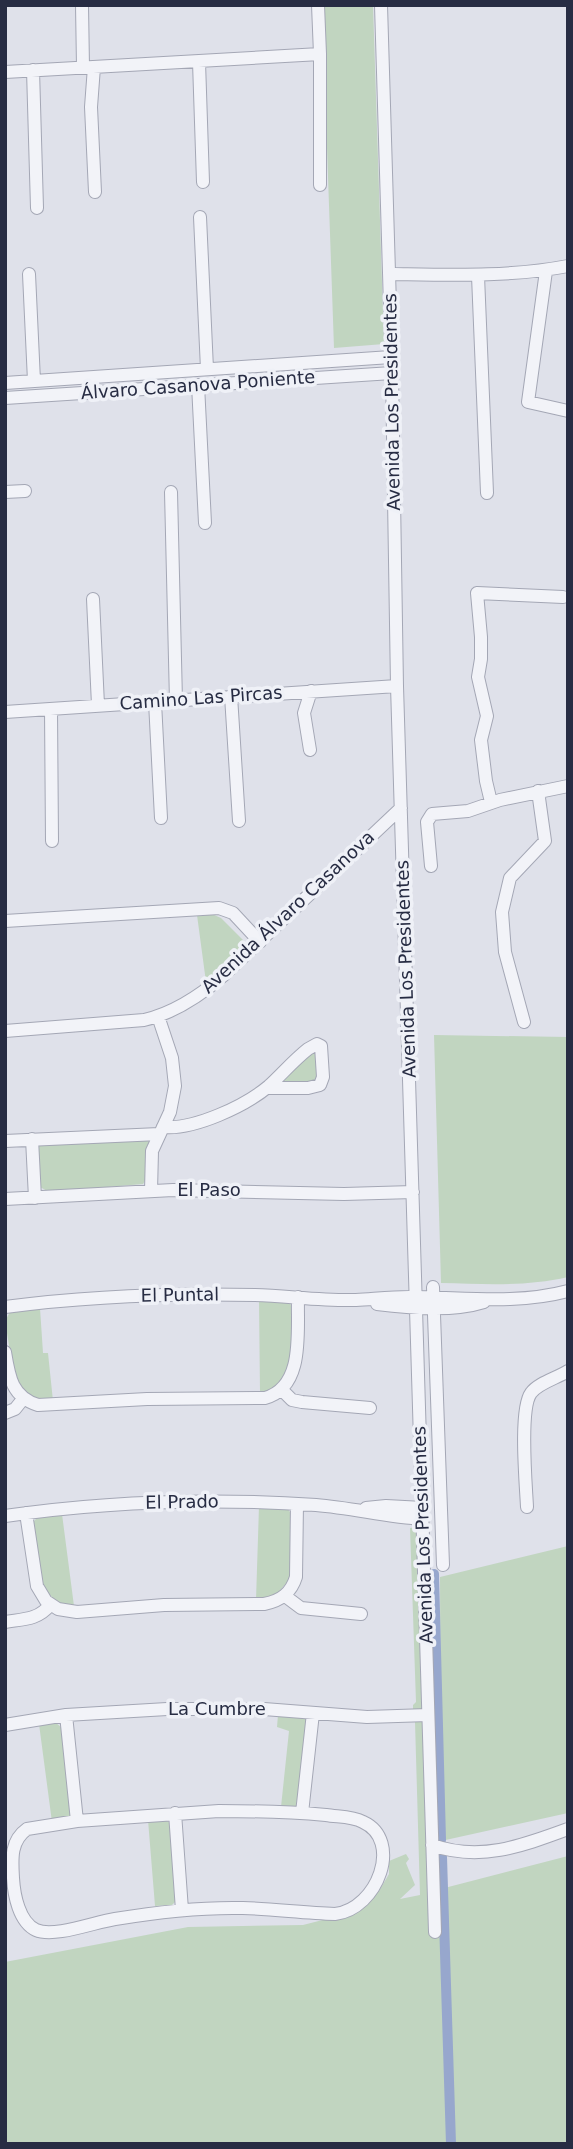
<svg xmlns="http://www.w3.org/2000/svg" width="573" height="2149" font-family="'DejaVu Sans',sans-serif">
	<rect width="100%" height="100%" fill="#dfe1ea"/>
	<path fill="#c1d5c0" d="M 322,5 L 373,5 L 384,344 L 334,348 Z
		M 212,914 L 221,918 L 245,942 L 244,947 L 206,982 L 197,915 Z
		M 434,1035 L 568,1037 L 568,1277 C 525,1287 484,1284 441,1283 Z
		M 317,1050 L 318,1077 L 315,1083 L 285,1082 L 283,1079 L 303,1057 Z
		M 147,1139 L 149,1142 L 145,1181 L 143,1184 L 49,1192 L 40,1187 L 38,1146 L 40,1145 Z
		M 259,1300 L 290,1302 L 292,1310 C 291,1338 298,1388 260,1393 Z
		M 40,1308 L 43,1353 L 48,1353 L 53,1401 L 43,1401 L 29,1397 L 14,1376 L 5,1321 L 10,1312 Z
		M 259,1506 L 287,1508 L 290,1512 L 290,1579 L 275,1596 L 256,1600 Z
		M 62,1514 L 74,1606 C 34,1604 37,1552 33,1522 L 38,1517 Z
		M 418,1527 L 423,1711 L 413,1712 L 413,1705 L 416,1702 L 410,1528 Z
		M 568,1546 L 568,1813 L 441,1841 L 440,1577 Z
		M 278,1715 L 302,1717 L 307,1720 L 296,1807 L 281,1807 L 289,1731 L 277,1727 Z
		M 415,1722 L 423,1722 L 429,1892 L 568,1856 L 568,2144 L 5,2144 L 5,1962 L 188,1927 L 303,1925 L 354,1912 L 379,1891 L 389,1874 L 389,1861 L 406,1854 L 409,1859 L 406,1863 L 415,1885 L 400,1899 L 420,1895 Z
		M 56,1723 L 61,1727 L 72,1814 L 69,1819 L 52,1822 L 39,1724 Z
		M 148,1820 L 167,1821 L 170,1823 L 176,1901 L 172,1905 L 155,1906 Z"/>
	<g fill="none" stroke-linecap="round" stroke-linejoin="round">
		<path stroke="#97a7cd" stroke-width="10" d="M 434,1574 L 441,1840
			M 442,1857 L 451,2144"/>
		<defs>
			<path id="minor" d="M 82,5 L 83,67
				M 318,5 L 320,54 L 320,185
				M 381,5 L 392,373 L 397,686 L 435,1932
				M 199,62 L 203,182
				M 94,67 L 91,107 L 95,192
				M 33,70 L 37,208
				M 5,72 L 320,54
				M 200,217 L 207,369
				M 546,271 L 528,402 L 568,411
				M 29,274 L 34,381
				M 395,274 C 453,275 511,277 568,266
				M 478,276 L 487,493
				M 5,383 L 391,357
				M 198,385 L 205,523
				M 5,398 L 392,373
				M 5,492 L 25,491
				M 171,492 L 176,701
				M 93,599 L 98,705
				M 231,696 L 239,821
				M 155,702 L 161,818
				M 51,709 L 52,841
				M 5,712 L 397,686
				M 310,750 L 304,713 L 311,691
				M 491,802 L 486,781 L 481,740 L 487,716 L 478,677 L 481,659 L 481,637 L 477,593 L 563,597
				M 431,866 L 427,822 L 432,814 L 468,811 L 500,800 L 568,786
				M 5,921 L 219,908 L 233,913 L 260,942
				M 524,1022 L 505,952 L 502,912 L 510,878 L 545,841 L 538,791
				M 5,1031 L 144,1020 C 175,1013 201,995 224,975 L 401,808
				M 163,1127 C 194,1130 245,1106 269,1086 C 282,1074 294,1060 308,1049 L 317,1044 L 321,1046 L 323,1077 L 320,1085 L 308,1088 L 267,1088
				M 32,1139 L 35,1198
				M 5,1141 L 159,1134
				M 151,1191 L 152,1151 L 170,1112 L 175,1086 L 172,1058 L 158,1016
				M 5,1199 L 173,1190 L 344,1194 L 413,1192
				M 433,1287 L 443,1565
				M 377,1304 C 410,1308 452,1312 484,1302
				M 5,1307 C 88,1296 171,1293 255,1295 C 288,1296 323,1301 356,1300 C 374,1299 391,1297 409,1297 C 463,1297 515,1305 568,1291
				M 5,1352 C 9,1377 12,1397 38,1405 L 147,1399 L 265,1398 C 305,1387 297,1331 298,1297
				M 282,1390 L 292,1400 L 302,1402 L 370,1408
				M 5,1413 L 15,1409 L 23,1399
				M 527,1507 C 526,1485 519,1409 531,1393 C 538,1383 557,1378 568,1371
				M 366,1508 L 386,1506 L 423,1508
				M 26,1513 L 37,1586 L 46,1601 L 58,1609 L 77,1612 L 164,1605 L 264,1604 C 281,1601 291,1593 296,1577 L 297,1504
				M 5,1516 C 108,1501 212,1498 316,1505 C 353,1508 387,1517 423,1519
				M 285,1596 L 301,1608 L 361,1614
				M 5,1622 C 23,1619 38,1620 50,1605
				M 66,1715 L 77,1821
				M 5,1725 L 66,1715 L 167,1709 L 264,1709 L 367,1717 L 428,1715
				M 219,1811 C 255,1811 290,1812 326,1815 C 338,1817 352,1816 363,1822 C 403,1840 378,1909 335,1914 C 304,1913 274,1909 243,1908 C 200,1907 157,1912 115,1919 C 95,1922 54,1938 36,1930 C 19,1922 14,1895 13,1878 C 12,1860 10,1841 27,1829 L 77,1821 Z
				M 175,1813 L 182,1910
				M 302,1813 L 313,1713
				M 432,1845 C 480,1862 522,1846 568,1829"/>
		</defs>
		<use href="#minor" stroke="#a4a7b5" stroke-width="14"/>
		<use href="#minor" stroke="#f2f3f8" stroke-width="12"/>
	</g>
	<g text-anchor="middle" stroke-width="7" stroke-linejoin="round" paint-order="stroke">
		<g font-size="18" fill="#272c43" stroke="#eff1f7">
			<text transform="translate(198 385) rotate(-4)" y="6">Álvaro Casanova Poniente</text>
			<text transform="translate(392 402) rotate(-91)" y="6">Avenida Los Presidentes</text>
			<text transform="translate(201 698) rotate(-4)" y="6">Camino Las Pircas</text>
			<text transform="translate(288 912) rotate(-43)" y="6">Avenida Álvaro Casanova</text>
			<text transform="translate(406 969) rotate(-92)" y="6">Avenida Los Presidentes</text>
			<text x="209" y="1196">El Paso</text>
			<text transform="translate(180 1295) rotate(-1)" y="6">El Puntal</text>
			<text transform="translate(182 1502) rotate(-1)" y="6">El Prado</text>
			<text transform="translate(423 1535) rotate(-92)" y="6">Avenida Los Presidentes</text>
			<text x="217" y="1715">La Cumbre</text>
		</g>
	</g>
	<rect width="573" height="2149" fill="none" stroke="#272c43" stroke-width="14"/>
</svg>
